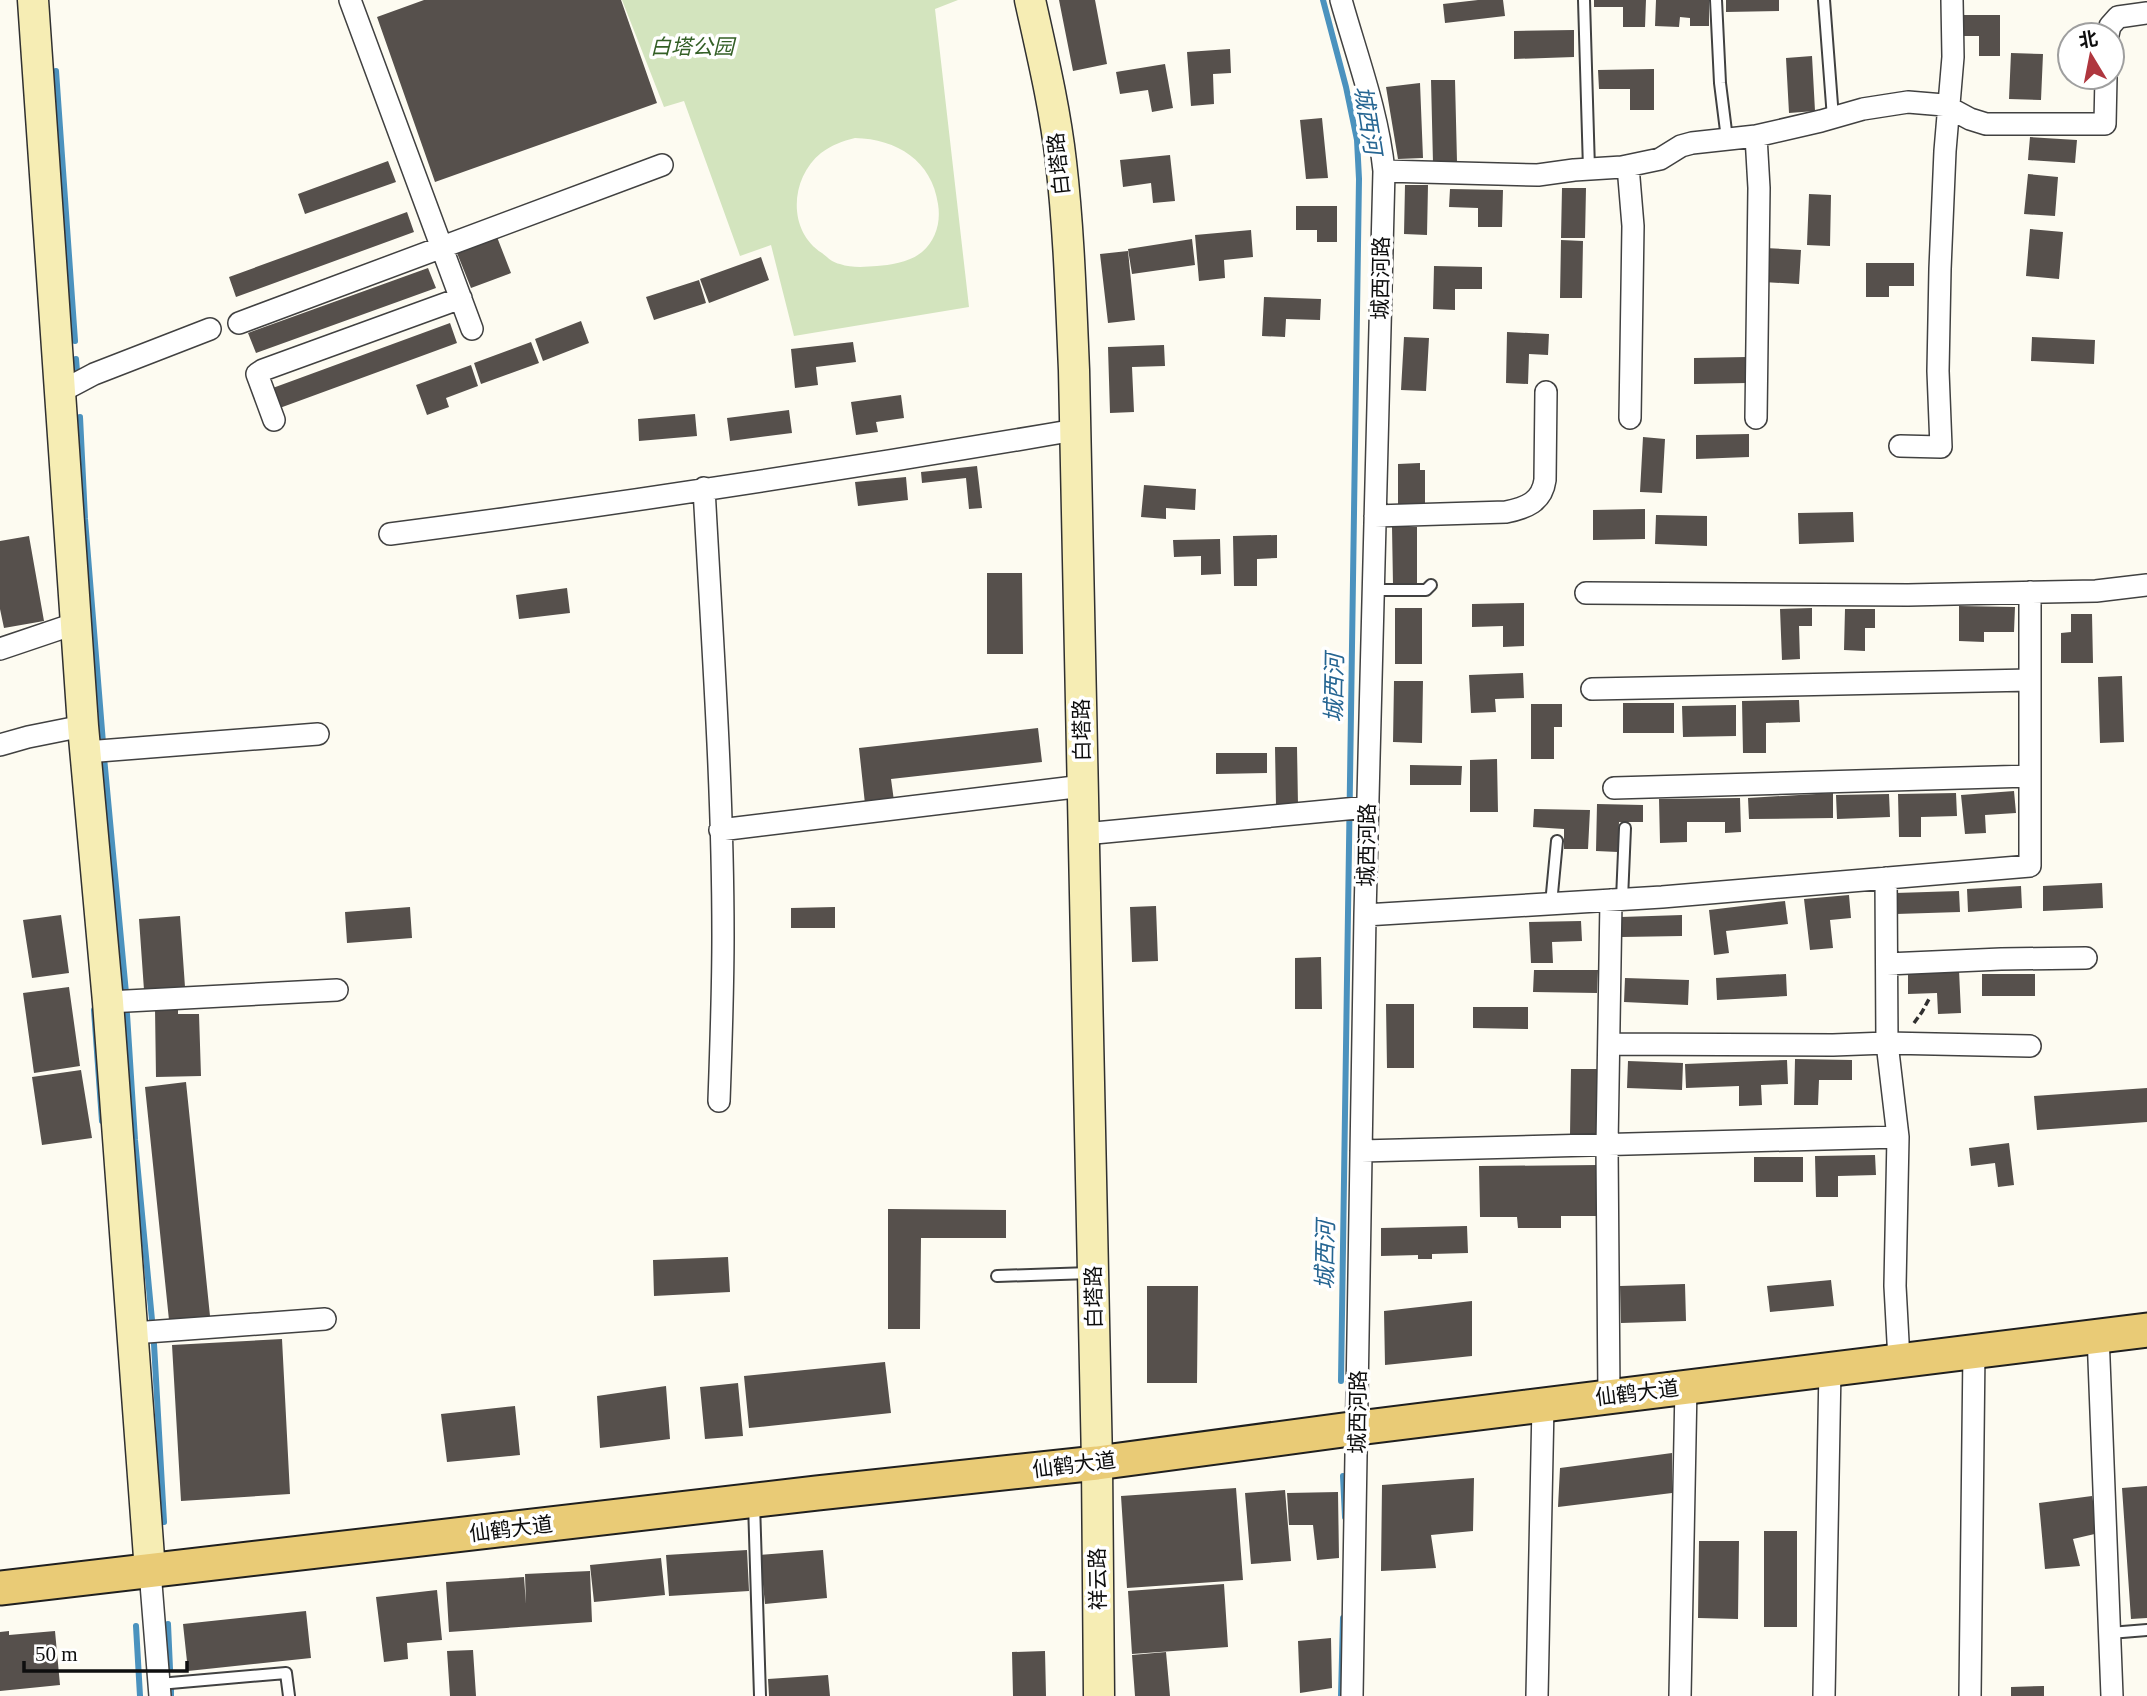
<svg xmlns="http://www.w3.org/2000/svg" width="2147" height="1696" font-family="'Times New Roman','Noto Sans SC',serif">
	<rect width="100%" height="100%" fill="#fdfbf1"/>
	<path fill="#d3e4be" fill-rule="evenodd" d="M 622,0 L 958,0 L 935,9 L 969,307 L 794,336 L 771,245 L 740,256 L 684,101 L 664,107 ZM 855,138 C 897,139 932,161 938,204 C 941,222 936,240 922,252 C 910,262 891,265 877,266 C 865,267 851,268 840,264 C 833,263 827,257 822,253 C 787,231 790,178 821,153 C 832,145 842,141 855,138 Z"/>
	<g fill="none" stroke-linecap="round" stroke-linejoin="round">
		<path stroke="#4b92be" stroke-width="6" d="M 1323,0 L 1346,87 L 1357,140 L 1359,179 L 1341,1381
			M 56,71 L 75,341
			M 76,359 L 77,371
			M 80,417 L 85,519 L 103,743
			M 104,757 L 126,993
			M 94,1010 L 102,1121
			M 127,1014 L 135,1140 L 152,1320
			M 154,1344 L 164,1522
			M 1343,1476 L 1345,1517
			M 168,1624 L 170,1669
			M 136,1626 L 140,1696
			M 171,1690 L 171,1696
			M 1341,1696 L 1343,1618"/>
	</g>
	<path fill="#56504c" d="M 424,0 L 621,0 L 657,103 L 435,182 L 377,17 Z
		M 1059,0 L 1095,0 L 1107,64 L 1073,71 Z
		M 1478,0 L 1503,0 L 1505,16 L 1445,23 L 1443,4 Z
		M 1594,0 L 1646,0 L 1645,27 L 1623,27 L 1623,7 L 1594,7 Z
		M 1656,0 L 1709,0 L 1709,26 L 1690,26 L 1690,18 L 1680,17 L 1679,27 L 1655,26 Z
		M 1726,0 L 1779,0 L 1779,11 L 1726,12 Z
		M 1962,15 L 2000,15 L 2000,56 L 1979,56 L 1979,36 L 1962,36 Z
		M 1574,30 L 1574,57 L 1514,59 L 1514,31 Z
		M 1230,49 L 1231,73 L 1213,74 L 1214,104 L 1191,106 L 1187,52 Z
		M 2011,53 L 2043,54 L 2041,100 L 2009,99 Z
		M 1812,56 L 1815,111 L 1789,113 L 1786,58 Z
		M 1165,64 L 1173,108 L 1152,112 L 1148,90 L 1120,94 L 1116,72 Z
		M 1654,69 L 1654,110 L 1630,110 L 1630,89 L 1599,89 L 1598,70 Z
		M 1431,80 L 1455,80 L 1457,162 L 1433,163 Z
		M 1420,83 L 1423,158 L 1398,159 L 1386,87 Z
		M 1322,118 L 1328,178 L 1306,179 L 1300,120 Z
		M 2030,137 L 2077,140 L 2075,163 L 2028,160 Z
		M 1170,155 L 1175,201 L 1153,203 L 1151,183 L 1123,187 L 1120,160 Z
		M 388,161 L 396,182 L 305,214 L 298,194 Z
		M 2028,174 L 2058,177 L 2055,216 L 2024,214 Z
		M 1405,185 L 1428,185 L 1427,235 L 1404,234 Z
		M 1562,188 L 1586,188 L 1585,238 L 1561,238 Z
		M 1450,189 L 1503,190 L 1502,227 L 1478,227 L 1478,208 L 1449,207 Z
		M 1809,194 L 1831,195 L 1830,246 L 1807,245 Z
		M 1296,206 L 1337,206 L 1337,242 L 1317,242 L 1317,230 L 1296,230 Z
		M 407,212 L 414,232 L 236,297 L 229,277 Z
		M 2030,229 L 2063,232 L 2059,279 L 2026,276 Z
		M 1251,230 L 1253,257 L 1224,260 L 1225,278 L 1199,281 L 1195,235 Z
		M 497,237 L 511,273 L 471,288 L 457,253 Z
		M 1192,239 L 1195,265 L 1132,274 L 1128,249 Z
		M 1561,240 L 1583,241 L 1582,298 L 1560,298 Z
		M 1765,248 L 1801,250 L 1799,284 L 1763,282 Z
		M 1128,251 L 1135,320 L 1108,323 L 1100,254 Z
		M 761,257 L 769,280 L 709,303 L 700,279 Z
		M 1866,263 L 1914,263 L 1914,286 L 1889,286 L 1889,297 L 1866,297 Z
		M 1434,266 L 1482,267 L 1482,289 L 1455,289 L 1455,310 L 1433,309 Z
		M 428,268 L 436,288 L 256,353 L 248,333 Z
		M 699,280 L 706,303 L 654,320 L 646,297 Z
		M 1264,297 L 1321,299 L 1320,320 L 1286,319 L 1285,337 L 1262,336 Z
		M 581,321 L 589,343 L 543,361 L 535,339 Z
		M 450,323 L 457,343 L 277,409 L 270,389 Z
		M 1507,332 L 1549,334 L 1548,355 L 1529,354 L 1528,384 L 1506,383 Z
		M 1404,337 L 1429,338 L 1426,391 L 1401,390 Z
		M 2032,337 L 2095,340 L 2094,364 L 2031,361 Z
		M 531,342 L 539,363 L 481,384 L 474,363 Z
		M 853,342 L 856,362 L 816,367 L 818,385 L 795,388 L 791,349 Z
		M 1164,345 L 1165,366 L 1132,367 L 1134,412 L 1110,413 L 1108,347 Z
		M 1747,357 L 1747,383 L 1694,384 L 1694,358 Z
		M 471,365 L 478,386 L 446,398 L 449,407 L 427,415 L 416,385 Z
		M 901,395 L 904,418 L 876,422 L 878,432 L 856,435 L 851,402 Z
		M 789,410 L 792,433 L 730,441 L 727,418 Z
		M 695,414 L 697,436 L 639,441 L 638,419 Z
		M 1749,434 L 1749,457 L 1696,459 L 1696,435 Z
		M 1643,437 L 1665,439 L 1662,493 L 1640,492 Z
		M 1420,463 L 1420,470 L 1425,470 L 1425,510 L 1398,510 L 1398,464 Z
		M 977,466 L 982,508 L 969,509 L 966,478 L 922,483 L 921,472 Z
		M 906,477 L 908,500 L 858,506 L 855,482 Z
		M 1144,485 L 1196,489 L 1195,510 L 1166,508 L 1166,519 L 1141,517 Z
		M 1645,509 L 1645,539 L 1593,540 L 1593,510 Z
		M 1853,512 L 1854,542 L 1799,544 L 1798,513 Z
		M 1656,515 L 1707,516 L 1707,546 L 1655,544 Z
		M 1392,527 L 1417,527 L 1417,585 L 1393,585 Z
		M 1277,535 L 1277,558 L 1257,559 L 1257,586 L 1234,586 L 1233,536 Z
		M 29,536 L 44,621 L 4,628 L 0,609 L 0,541 Z
		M 1220,539 L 1221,574 L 1201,575 L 1201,556 L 1174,557 L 1173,540 Z
		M 987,573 L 1022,573 L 1023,654 L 987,654 Z
		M 567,588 L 570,613 L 519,619 L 516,595 Z
		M 1524,603 L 1524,646 L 1503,647 L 1503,626 L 1472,627 L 1472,604 Z
		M 1959,606 L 2015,607 L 2014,632 L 1984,632 L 1984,642 L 1959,641 Z
		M 1395,608 L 1422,608 L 1422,664 L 1395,664 Z
		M 1812,608 L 1812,626 L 1799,626 L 1800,659 L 1782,660 L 1780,609 Z
		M 1845,609 L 1875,609 L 1875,628 L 1865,628 L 1865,651 L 1844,650 Z
		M 2071,614 L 2092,614 L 2093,663 L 2061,663 L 2061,633 L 2071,632 Z
		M 1523,673 L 1524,698 L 1495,699 L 1496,712 L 1471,713 L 1469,675 Z
		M 2122,676 L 2124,742 L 2100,743 L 2098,677 Z
		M 1394,681 L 1423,681 L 1422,743 L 1393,742 Z
		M 1799,700 L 1800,722 L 1766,723 L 1766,753 L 1743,753 L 1742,701 Z
		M 1623,703 L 1674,703 L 1674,733 L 1623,733 Z
		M 1531,704 L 1562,704 L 1562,727 L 1554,727 L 1554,759 L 1531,759 Z
		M 1736,705 L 1736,736 L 1683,737 L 1682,706 Z
		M 1038,728 L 1042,762 L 891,779 L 894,801 L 865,804 L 859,748 Z
		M 1275,747 L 1297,747 L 1298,805 L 1276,805 Z
		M 1216,753 L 1267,753 L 1267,773 L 1216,774 Z
		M 1497,759 L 1498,812 L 1470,812 L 1470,760 Z
		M 1410,765 L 1462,766 L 1461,785 L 1410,785 Z
		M 2014,791 L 2016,813 L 1985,815 L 1986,833 L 1965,834 L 1961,795 Z
		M 1833,793 L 1833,818 L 1749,819 L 1748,798 Z
		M 1956,793 L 1957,816 L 1921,817 L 1921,837 L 1899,837 L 1898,794 Z
		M 1889,794 L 1890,817 L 1837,819 L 1836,795 Z
		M 1740,798 L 1741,832 L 1725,833 L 1725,822 L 1687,822 L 1687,842 L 1660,843 L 1659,799 Z
		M 1597,804 L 1643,805 L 1643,822 L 1619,822 L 1618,852 L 1596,851 Z
		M 1534,809 L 1590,810 L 1588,849 L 1564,849 L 1564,829 L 1533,827 Z
		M 2102,883 L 2103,908 L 2043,911 L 2043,886 Z
		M 2021,886 L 2022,908 L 1968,912 L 1967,889 Z
		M 1959,891 L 1960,912 L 1896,914 L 1895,893 Z
		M 1849,895 L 1851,918 L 1830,920 L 1833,948 L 1810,950 L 1804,899 Z
		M 1785,901 L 1788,924 L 1726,931 L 1729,953 L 1714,955 L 1709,910 Z
		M 1156,906 L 1158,961 L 1132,962 L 1130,907 Z
		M 410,907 L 412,938 L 347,943 L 345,912 Z
		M 835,907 L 835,928 L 791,928 L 791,908 Z
		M 61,915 L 69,973 L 32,978 L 23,920 Z
		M 1682,915 L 1682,936 L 1622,937 L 1621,917 Z
		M 180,916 L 185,987 L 144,990 L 139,919 Z
		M 1581,921 L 1582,941 L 1552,942 L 1553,963 L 1531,963 L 1529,922 Z
		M 1321,957 L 1322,1009 L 1295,1009 L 1295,958 Z
		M 1534,970 L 1598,970 L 1597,993 L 1533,992 Z
		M 1959,970 L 1961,1013 L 1938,1014 L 1937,993 L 1908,994 L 1908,972 Z
		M 1786,974 L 1787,996 L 1717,1000 L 1716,978 Z
		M 1982,974 L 2035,974 L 2035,996 L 1982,996 Z
		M 1625,978 L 1689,980 L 1688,1005 L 1624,1002 Z
		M 69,987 L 80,1066 L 34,1073 L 23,993 Z
		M 1386,1004 L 1414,1004 L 1414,1068 L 1387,1068 Z
		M 1473,1007 L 1528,1007 L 1528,1029 L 1473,1028 Z
		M 155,1008 L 178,1008 L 178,1014 L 199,1014 L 201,1076 L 156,1077 Z
		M 1795,1059 L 1852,1060 L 1852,1080 L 1819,1080 L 1818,1105 L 1794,1105 Z
		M 1787,1060 L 1788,1084 L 1761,1085 L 1762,1105 L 1739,1106 L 1739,1086 L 1686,1088 L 1685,1064 Z
		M 1628,1061 L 1683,1063 L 1682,1090 L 1627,1088 Z
		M 1571,1069 L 1598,1069 L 1597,1135 L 1570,1135 Z
		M 81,1070 L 92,1138 L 42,1145 L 32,1077 Z
		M 186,1082 L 210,1316 L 169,1320 L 145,1087 Z
		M 2147,1088 L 2147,1122 L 2037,1130 L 2034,1096 Z
		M 2009,1143 L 2014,1185 L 1998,1187 L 1995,1163 L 1971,1166 L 1969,1148 Z
		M 1875,1155 L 1876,1175 L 1838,1176 L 1838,1197 L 1816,1197 L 1815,1156 Z
		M 1754,1157 L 1803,1157 L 1803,1182 L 1754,1182 Z
		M 1599,1165 L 1600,1216 L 1561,1216 L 1561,1228 L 1518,1228 L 1517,1217 L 1480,1217 L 1479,1166 Z
		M 888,1209 L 1006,1210 L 1006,1238 L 921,1238 L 920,1329 L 888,1329 Z
		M 1467,1226 L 1468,1253 L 1432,1254 L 1432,1259 L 1418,1259 L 1418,1255 L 1381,1256 L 1381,1228 Z
		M 728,1257 L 730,1292 L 654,1296 L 653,1260 Z
		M 1831,1280 L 1834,1306 L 1770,1312 L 1767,1286 Z
		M 1685,1284 L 1686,1321 L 1621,1323 L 1620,1286 Z
		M 1147,1286 L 1198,1286 L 1197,1383 L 1147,1383 Z
		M 1472,1301 L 1472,1356 L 1385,1365 L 1384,1311 Z
		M 282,1339 L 290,1494 L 181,1501 L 172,1345 Z
		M 885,1362 L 891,1413 L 749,1428 L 744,1376 Z
		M 738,1383 L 743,1436 L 705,1439 L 700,1387 Z
		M 666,1386 L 670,1439 L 600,1448 L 597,1396 Z
		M 515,1406 L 520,1455 L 447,1462 L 441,1414 Z
		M 1672,1453 L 1672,1493 L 1558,1507 L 1560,1468 Z
		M 1474,1478 L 1473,1531 L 1431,1535 L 1436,1568 L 1381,1571 L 1382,1485 Z
		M 2147,1486 L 2147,1618 L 2131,1619 L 2122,1488 Z
		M 1236,1488 L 1243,1580 L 1127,1588 L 1121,1496 Z
		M 1285,1490 L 1291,1561 L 1251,1564 L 1245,1493 Z
		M 1338,1492 L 1339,1558 L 1317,1560 L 1313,1525 L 1289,1525 L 1287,1493 Z
		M 2092,1496 L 2099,1533 L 2073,1539 L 2080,1566 L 2045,1569 L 2039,1503 Z
		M 1764,1531 L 1797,1531 L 1797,1627 L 1764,1627 Z
		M 1699,1541 L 1739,1541 L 1738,1619 L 1698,1618 Z
		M 747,1550 L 749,1591 L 669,1596 L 666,1555 Z
		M 823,1550 L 827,1598 L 765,1604 L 760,1555 Z
		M 661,1558 L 665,1595 L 594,1602 L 590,1565 Z
		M 590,1571 L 592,1622 L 449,1632 L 446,1582 L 524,1577 L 526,1604 L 525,1574 Z
		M 1224,1584 L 1228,1647 L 1132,1654 L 1128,1591 Z
		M 437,1590 L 442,1640 L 407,1643 L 408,1659 L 384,1662 L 376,1597 Z
		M 306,1611 L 311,1658 L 188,1671 L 183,1624 Z
		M 9,1631 L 9,1635 L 55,1631 L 60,1685 L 0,1691 L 0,1632 Z
		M 1331,1638 L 1332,1688 L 1300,1693 L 1298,1641 Z
		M 473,1650 L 476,1696 L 450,1696 L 447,1651 Z
		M 1045,1651 L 1046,1696 L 1013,1696 L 1012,1652 Z
		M 1166,1652 L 1170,1696 L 1135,1696 L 1132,1655 Z
		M 828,1675 L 830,1696 L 769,1696 L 768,1679 Z
		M 2044,1686 L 2044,1696 L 2011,1696 L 2011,1687 Z"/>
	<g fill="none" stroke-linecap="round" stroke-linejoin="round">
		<defs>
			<path id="lane" d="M 1584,0 L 1589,169
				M 1716,0 L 1720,83 L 1727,139
				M 1824,0 L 1833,118
				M 1373,590 L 1426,590 L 1431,585
				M 1622,899 L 1625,828
				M 1551,904 L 1557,841
				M 997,1276 L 1090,1273
				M 754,1503 L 760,1696
				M 2110,1633 L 2147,1630
				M 159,1684 L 286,1673 L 289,1696"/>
			<path id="street" d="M 350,0 L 472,329
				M 1341,0 C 1357,57 1378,112 1384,171 L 1365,915 L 1352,1696
				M 2108,35 L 2110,26 L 2118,17 L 2147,13
				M 1756,136 L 1759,188 L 1756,418
				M 1628,166 L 1633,226 L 1630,418
				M 1384,171 L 1538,175 L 1574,170 L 1622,167 L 1660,159 L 1681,146 L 1692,143 L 1756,136 L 1821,121 L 1863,109 L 1908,102 L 1944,105 L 1970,119 L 1986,124 L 2105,124 L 2106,77
				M 239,323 L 662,165
				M 60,392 L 94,374 L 210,329
				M 274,420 L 257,374 L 263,370 L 461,298
				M 1900,446 L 1941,447 L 1938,371 L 1940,269 L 1945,151 L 1953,57 L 1952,0
				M 704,488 C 712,637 723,787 723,936 C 723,991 721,1046 719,1101
				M 1375,516 L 1506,512 C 1526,508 1542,502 1545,480 L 1546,392
				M 390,534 C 619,504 848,469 1075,430
				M 1586,593 L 1908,595 L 2096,591 L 2147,585
				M 0,649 L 77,623
				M 1592,689 L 2030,680
				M 0,745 L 28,737 L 83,726
				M 86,752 L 318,734
				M 1614,788 L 2030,776
				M 720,830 L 1083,786
				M 1084,834 L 1368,807
				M 1886,878 L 1887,1043 L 1898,1137 L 1895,1286 L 1899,1360
				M 1365,915 L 1662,897 L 2030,866 L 2030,592
				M 1887,964 L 2001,959 L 2086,958
				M 108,1002 L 337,990
				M 1609,1044 L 1833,1045 L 1887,1043 L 2030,1046
				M 1361,1151 L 1898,1137
				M 133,1333 L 325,1319
				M 2098,1334 L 2112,1696
				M 1609,1396 L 1607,1146 L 1611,900
				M 150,1571 L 160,1696
				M 1537,1696 L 1543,1405
				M 1680,1696 L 1686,1386
				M 1824,1696 L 1830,1368
				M 1970,1696 L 1974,1350"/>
			<path id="secondary" d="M 33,0 L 83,726 L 108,1002 L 150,1571
				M 1030,0 C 1042,54 1055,108 1061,162 C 1069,231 1071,301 1074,370 L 1097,1463 L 1099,1696"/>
			<path id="primary" d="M 0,1588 L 817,1493 L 1097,1463 L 1358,1428 L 2147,1330"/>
		</defs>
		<use href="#lane" stroke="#414141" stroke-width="14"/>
		<use href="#street" stroke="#414141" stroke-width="24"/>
		<use href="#secondary" stroke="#303030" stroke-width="33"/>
		<use href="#primary" stroke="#1f1f1f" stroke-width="37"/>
		<path stroke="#303030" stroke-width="3.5" stroke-dasharray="7 3.5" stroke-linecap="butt" d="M 1914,1023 L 1922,1012 L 1929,999"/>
		<use href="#lane" stroke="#fff" stroke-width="10"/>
		<use href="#street" stroke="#fff" stroke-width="21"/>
		<use href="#secondary" stroke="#f6edb4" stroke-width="30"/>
		<use href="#primary" stroke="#e9cb76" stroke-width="33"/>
	</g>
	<g text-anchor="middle" stroke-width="7" stroke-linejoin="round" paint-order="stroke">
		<g font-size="21" font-style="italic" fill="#335f26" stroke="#fff">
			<text x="692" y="54">白塔公园</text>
		</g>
		<g font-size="21" fill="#0e0e0e" stroke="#fff">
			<text transform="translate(1059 164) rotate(-96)" y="7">白塔路</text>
			<text transform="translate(1381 278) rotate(-89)" y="7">城西河路</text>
			<text transform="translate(1082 730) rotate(-91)" y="7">白塔路</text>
			<text transform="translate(1367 845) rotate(-89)" y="7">城西河路</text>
			<text transform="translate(1094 1297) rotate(-91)" y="7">白塔路</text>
			<text transform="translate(1637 1393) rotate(-7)" y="7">仙鹤大道</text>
			<text transform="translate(1358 1412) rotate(-89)" y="7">城西河路</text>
			<text transform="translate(1074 1465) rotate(-7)" y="7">仙鹤大道</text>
			<text transform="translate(511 1529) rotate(-7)" y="7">仙鹤大道</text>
			<text transform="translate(1098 1579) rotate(-91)" y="7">祥云路</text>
		</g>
		<g font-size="23" font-style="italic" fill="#256592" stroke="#fff">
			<text transform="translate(1368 120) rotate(81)" y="8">城西河</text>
			<text transform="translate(1334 688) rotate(-89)" y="8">城西河</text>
			<text transform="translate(1325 1255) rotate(-89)" y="8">城西河</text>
		</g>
	</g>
	<g transform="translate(2091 56) rotate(350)"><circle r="33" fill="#ffffff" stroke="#9f9f9f" stroke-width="2"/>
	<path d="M0-5L12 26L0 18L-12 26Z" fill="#af363e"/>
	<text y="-10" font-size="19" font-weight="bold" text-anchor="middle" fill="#0e0e0e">北</text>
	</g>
	<path d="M24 1661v10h163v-10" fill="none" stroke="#0e0e0e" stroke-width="3.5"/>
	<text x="35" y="1661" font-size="21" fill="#0e0e0e" stroke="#ffffff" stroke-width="5" paint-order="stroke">50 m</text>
</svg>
